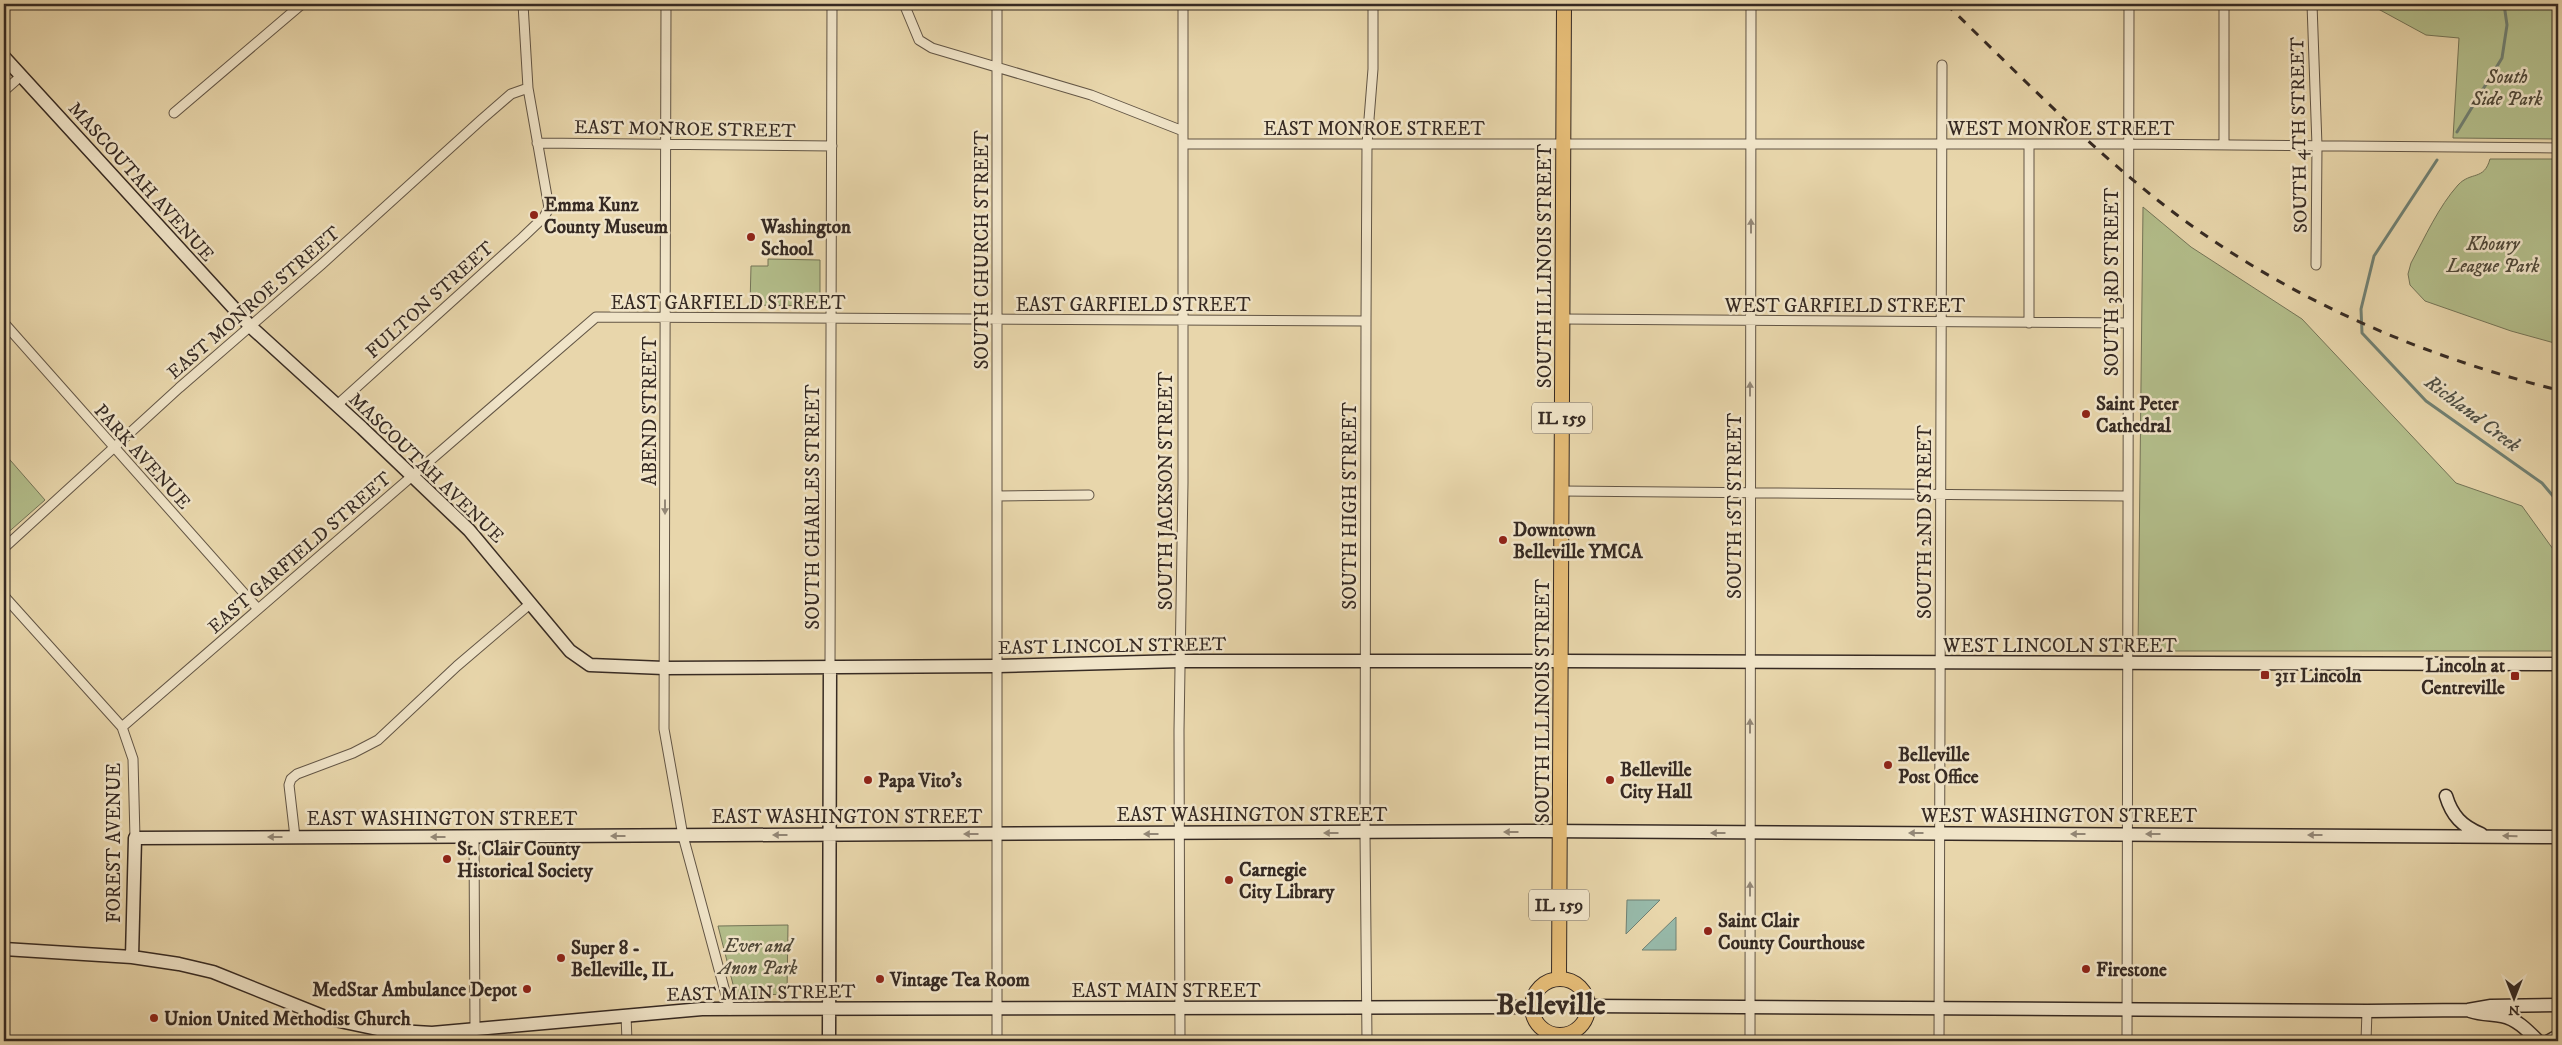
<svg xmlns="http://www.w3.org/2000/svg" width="2562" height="1045" font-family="'IM FELL DW Pica',serif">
	<rect width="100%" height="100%" fill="#e8d6ab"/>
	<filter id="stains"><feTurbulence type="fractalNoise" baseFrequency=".004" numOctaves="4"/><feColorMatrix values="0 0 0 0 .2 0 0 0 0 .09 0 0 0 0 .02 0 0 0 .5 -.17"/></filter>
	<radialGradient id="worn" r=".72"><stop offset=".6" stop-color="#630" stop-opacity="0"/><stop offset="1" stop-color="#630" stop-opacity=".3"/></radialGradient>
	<path fill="#b3be8b" stroke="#747457" d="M 2369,4 L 2558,4 L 2558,139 L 2453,138 L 2459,38 L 2426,35 Z
		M 2490,159 L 2558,159 L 2558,344 L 2511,331 L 2425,301 L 2410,285 L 2408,274 L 2411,263 C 2425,237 2439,206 2458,185 C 2471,171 2484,181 2490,159 Z
		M 2143,207 L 2191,247 L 2302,319 L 2456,483 L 2522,506 L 2558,556 L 2558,651 L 2138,651 Z
		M 768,259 L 820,260 L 820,306 L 750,305 L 751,266 L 768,266 Z
		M 4,453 L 45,500 L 4,536 Z
		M 788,925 L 787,994 L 736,996 L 718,926 Z"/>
	<path fill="#97b9a9" stroke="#708073" d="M 1627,900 L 1660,900 L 1626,934 Z
		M 1676,917 L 1676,950 L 1642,950 Z"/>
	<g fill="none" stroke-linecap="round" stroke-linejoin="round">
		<path stroke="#708073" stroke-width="3" d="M 2457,132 L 2502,58 L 2507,25 L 2504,4
			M 2437,160 L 2374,256 L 2361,309 L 2362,333 L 2426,401 L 2542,483 L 2558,502"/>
		<defs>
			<path id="street" d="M 666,4 L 664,729 L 683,836 L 730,1010
				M 904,4 L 919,40 L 932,48 L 1091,95 L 1183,131
				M 2224,4 L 2224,145
				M 2312,4 L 2317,146 L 2316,265
				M 4,91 L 21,76
				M 174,113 L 302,4
				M 537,143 L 832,146
				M 1184,144 L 2127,144 L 2558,148
				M 2029,144 L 2029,323
				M 1563,319 L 2128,323
				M 4,323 L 258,609
				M 337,405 L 523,237 L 544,217 L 549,208 L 528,88 L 523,4
				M 1562,491 L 2127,496
				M 997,496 L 1089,495
				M 4,548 L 179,388 L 322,264 L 481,120 L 511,94 L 528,88
				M 4,596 L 122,727 L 133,759 L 135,838
				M 830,666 L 832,4
				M 122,727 L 596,317 L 1366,321
				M 474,836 L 475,1029
				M 295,837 L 289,785 L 291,779 L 297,774 L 353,753 L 378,740 L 457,666 L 531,603
				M 626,1015 L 627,1041
				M 997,1041 L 997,4
				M 1180,1041 L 1179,730 L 1183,483 L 1183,4
				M 1367,1041 L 1365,833 L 1366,321 L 1367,144 L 1373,69 L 1373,4
				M 1750,1041 L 1751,4
				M 1939,1041 L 1942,65
				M 2127,1041 L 2129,4
				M 2366,1041 L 2367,1011"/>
			<path id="secondary" d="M 4,57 L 251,327 L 362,428 L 469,530 L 570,651 L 590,665 L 664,668 L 997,666 L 1181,661 L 1561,661 L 2558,664
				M 2446,796 C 2452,816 2462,826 2481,834
				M 4,949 L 132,957 L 179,964 L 213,972 L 330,1019 L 382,1030 L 432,1033 L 702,1009 L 1532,1007
				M 132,957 L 135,838 L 1543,831 L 2558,837
				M 1588,1006 L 2367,1011 L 2468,1010 L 2491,1006 L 2558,1005
				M 2470,1011 C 2482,1015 2491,1014 2502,1016 C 2517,1019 2528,1031 2538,1041
				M 829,1041 L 830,666
				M 2549,1041 L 2558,1036"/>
			<path id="primary" d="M 1559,979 L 1564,4
				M1532 1007a28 28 0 1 1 56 0a28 28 0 1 1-56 0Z"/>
		</defs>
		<use href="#street" stroke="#625545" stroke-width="11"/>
		<use href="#secondary" stroke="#362a23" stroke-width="15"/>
		<use href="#primary" stroke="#362a23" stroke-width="16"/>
		<use href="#street" stroke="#f0e4c8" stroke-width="9"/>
		<use href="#secondary" stroke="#f0e4c8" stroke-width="12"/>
		<use href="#primary" stroke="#e4bb76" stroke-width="14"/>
		<path stroke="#362a23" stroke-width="3" stroke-dasharray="9 9" stroke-linecap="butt" d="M 1946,4 C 2021,76 2094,153 2177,215 C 2291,300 2421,356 2558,390"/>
	</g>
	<defs><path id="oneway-solid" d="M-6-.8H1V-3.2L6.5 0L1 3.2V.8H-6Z" transform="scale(1.25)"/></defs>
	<g fill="#938776">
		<use href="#oneway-solid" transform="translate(1751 226) rotate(-90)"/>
		<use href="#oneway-solid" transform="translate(1750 389) rotate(-90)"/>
		<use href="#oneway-solid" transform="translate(665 507) rotate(90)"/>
		<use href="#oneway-solid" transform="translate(1750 726) rotate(-90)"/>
		<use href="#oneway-solid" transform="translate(1511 832) rotate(180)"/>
		<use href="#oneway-solid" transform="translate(1331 833) rotate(180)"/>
		<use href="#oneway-solid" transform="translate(1718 833) rotate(-180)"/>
		<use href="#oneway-solid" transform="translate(1916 833) rotate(-180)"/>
		<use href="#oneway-solid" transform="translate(971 834) rotate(180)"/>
		<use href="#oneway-solid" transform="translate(1151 834) rotate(180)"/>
		<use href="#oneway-solid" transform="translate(2078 834) rotate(-180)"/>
		<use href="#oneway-solid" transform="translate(2153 834) rotate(-180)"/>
		<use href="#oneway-solid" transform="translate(780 835) rotate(180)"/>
		<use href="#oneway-solid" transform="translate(2315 835) rotate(-180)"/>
		<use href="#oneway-solid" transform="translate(618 836) rotate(180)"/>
		<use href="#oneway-solid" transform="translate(2510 836) rotate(-179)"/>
		<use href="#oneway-solid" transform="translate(275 837) rotate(180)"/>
		<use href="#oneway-solid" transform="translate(438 837) rotate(180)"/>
		<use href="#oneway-solid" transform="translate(1750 889) rotate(-90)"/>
	</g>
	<g fill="#8f2418" stroke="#f0e4c8" stroke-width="2">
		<circle cx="534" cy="215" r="5"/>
		<circle cx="751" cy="237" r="5"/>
		<circle cx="2086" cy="414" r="5"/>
		<circle cx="1503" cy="540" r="5"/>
		<rect x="2260" y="670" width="10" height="10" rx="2.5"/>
		<rect x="2510" y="671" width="10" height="10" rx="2.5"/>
		<circle cx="1888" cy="765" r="5"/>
		<circle cx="868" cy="780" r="5"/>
		<circle cx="1610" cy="780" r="5"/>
		<circle cx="447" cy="859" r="5"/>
		<circle cx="1229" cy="880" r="5"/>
		<circle cx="1708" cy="931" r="5"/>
		<circle cx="561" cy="958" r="5"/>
		<circle cx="2086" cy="969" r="5"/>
		<circle cx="880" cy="979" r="5"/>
		<circle cx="527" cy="989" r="5"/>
		<circle cx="154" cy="1018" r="5"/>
	</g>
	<g text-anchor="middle" stroke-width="5" stroke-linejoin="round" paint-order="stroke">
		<g fill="#f0e4c8" stroke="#6e6254" stroke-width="1">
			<rect x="1532" y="402.5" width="60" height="31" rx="4"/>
			<rect x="1529" y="889.5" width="60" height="31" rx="4"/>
		</g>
		<g font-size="18" font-weight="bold" fill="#362a23">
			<text x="1562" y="424">IL 159</text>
			<text x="1559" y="911">IL 159</text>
		</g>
		<g font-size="19" font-style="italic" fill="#4f4838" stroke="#f0e4c8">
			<text x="2507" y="83">South<tspan x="2507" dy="22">Side Park</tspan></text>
			<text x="2493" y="250">Khoury<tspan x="2493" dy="22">League Park</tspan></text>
			<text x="758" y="952">Ever and<tspan x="758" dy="22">Anon Park</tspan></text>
		</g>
		<g font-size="19" fill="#362a23" stroke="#f0e4c8">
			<text transform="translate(685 128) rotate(1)" y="7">EAST MONROE STREET</text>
			<text x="1374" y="135">EAST MONROE STREET</text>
			<text x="2061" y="135">WEST MONROE STREET</text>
			<text transform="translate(2298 135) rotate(-91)" y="7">SOUTH 4TH STREET</text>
			<text transform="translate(142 181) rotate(48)" y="7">MASCOUTAH AVENUE</text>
			<text transform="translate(981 250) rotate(-90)" y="7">SOUTH CHURCH STREET</text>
			<text transform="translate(1544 266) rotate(-90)" y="7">SOUTH ILLINOIS STREET</text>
			<text transform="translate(2111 282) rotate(-90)" y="7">SOUTH 3RD STREET</text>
			<text transform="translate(429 299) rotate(-42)" y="7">FULTON STREET</text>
			<text transform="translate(253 302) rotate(-41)" y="7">EAST MONROE STREET</text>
			<text x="728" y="309">EAST GARFIELD STREET</text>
			<text x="1133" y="311">EAST GARFIELD STREET</text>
			<text x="1845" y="312">WEST GARFIELD STREET</text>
			<text transform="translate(649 411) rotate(-90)" y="7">ABEND STREET</text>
			<text transform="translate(143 456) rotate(48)" y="7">PARK AVENUE</text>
			<text transform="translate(427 467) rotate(44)" y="7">MASCOUTAH AVENUE</text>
			<text transform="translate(1165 491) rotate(-90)" y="7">SOUTH JACKSON STREET</text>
			<text transform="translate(1349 506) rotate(-90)" y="7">SOUTH HIGH STREET</text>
			<text transform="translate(1734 506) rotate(-90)" y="7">SOUTH 1ST STREET</text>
			<text transform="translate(812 507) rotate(-90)" y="7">SOUTH CHARLES STREET</text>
			<text transform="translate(1924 522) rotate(-90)" y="7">SOUTH 2ND STREET</text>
			<text transform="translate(299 552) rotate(-41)" y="7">EAST GARFIELD STREET</text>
			<text transform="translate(1112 645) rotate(-1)" y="7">EAST LINCOLN STREET</text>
			<text x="2060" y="652">WEST LINCOLN STREET</text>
			<text transform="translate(1542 701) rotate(-90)" y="7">SOUTH ILLINOIS STREET</text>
			<text x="1252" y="821">EAST WASHINGTON STREET</text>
			<text x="2059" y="822">WEST WASHINGTON STREET</text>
			<text x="847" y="823">EAST WASHINGTON STREET</text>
			<text x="442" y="825">EAST WASHINGTON STREET</text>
			<text transform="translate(113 843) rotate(-90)" y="7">FOREST AVENUE</text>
			<text x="1166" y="997">EAST MAIN STREET</text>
			<text transform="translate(761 992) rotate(-1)" y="7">EAST MAIN STREET</text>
		</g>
		<g font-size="19" font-weight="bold" fill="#362a23" stroke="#f0e4c8" text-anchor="start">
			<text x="544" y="211">Emma Kunz<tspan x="544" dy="22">County Museum</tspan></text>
			<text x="761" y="233">Washington<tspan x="761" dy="22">School</tspan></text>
			<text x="2096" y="410">Saint Peter<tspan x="2096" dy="22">Cathedral</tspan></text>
			<text x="1513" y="536">Downtown<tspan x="1513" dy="22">Belleville YMCA</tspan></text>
			<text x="2505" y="672" text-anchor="end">Lincoln at<tspan x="2505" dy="22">Centreville</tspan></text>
			<text x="2275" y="682">311 Lincoln</text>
			<text x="1898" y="761">Belleville<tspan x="1898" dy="22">Post Office</tspan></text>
			<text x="1620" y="776">Belleville<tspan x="1620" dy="22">City Hall</tspan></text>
			<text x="878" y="787">Papa Vito's</text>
			<text x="457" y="855">St. Clair County<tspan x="457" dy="22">Historical Society</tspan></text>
			<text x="1239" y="876">Carnegie<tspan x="1239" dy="22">City Library</tspan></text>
			<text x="1718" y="927">Saint Clair<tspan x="1718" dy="22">County Courthouse</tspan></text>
			<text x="571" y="954">Super 8 -<tspan x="571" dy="22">Belleville, IL</tspan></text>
			<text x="2096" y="976">Firestone</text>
			<text x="890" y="986">Vintage Tea Room</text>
			<text x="517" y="996" text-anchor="end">MedStar Ambulance Depot</text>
			<text x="164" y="1025">Union United Methodist Church</text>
		</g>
		<g font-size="20" font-style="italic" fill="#4e4e44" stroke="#f0e4c8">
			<text transform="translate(2473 413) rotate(37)" y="7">Richland Creek</text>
		</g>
		<g font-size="29" font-weight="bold" fill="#362a23" stroke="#f0e4c8">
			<text x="1551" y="1014">Belleville</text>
		</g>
	</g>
	<rect width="2562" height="1045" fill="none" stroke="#e8d6ab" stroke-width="20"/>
	<rect x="5" y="5" width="2552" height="1035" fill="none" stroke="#362a23" stroke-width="2.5"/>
	<rect x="10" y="10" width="2542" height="1025" fill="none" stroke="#362a23"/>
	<g transform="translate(2514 998) rotate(180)" stroke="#f0e4c8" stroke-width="4" paint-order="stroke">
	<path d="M0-4L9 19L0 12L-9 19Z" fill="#362a23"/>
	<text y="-8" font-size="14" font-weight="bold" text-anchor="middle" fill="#362a23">N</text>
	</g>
	<rect width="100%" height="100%" filter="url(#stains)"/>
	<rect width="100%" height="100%" fill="url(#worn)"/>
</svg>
